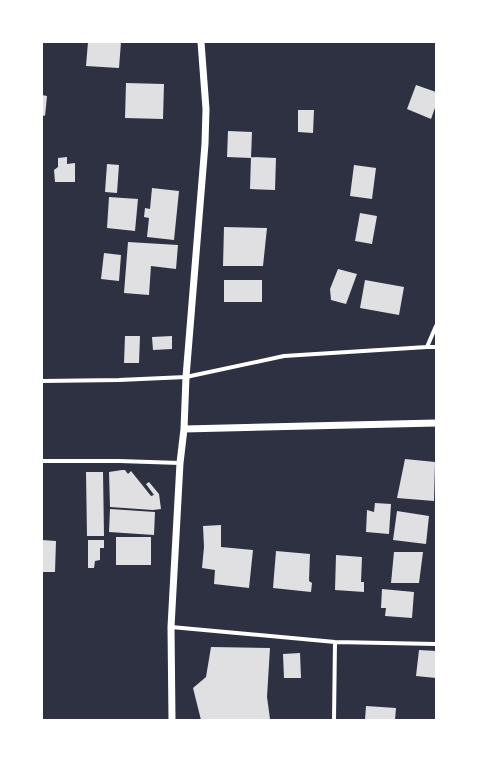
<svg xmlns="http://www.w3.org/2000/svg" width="478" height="762" font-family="'Asap Condensed',sans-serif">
	<rect width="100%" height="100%" fill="#2d3142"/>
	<path fill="#e0e0e3" d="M 88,42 L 121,42 L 119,68 L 86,66 Z
		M 126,83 L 164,84 L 163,119 L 125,118 Z
		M 416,85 L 436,92 L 436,105 L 431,119 L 407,109 Z
		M 42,95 L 47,96 L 45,116 L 42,115 Z
		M 298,110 L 314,110 L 313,133 L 298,132 Z
		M 228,131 L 252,132 L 251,158 L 227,157 Z
		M 67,157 L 67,164 L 75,163 L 75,182 L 55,182 L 54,170 L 58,167 L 58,158 Z
		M 251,157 L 276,158 L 275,190 L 250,189 Z
		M 107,164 L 119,165 L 117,193 L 105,192 Z
		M 354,165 L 376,168 L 372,199 L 350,196 Z
		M 152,188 L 179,191 L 174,240 L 147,237 L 149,218 L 144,217 L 145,208 L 150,209 Z
		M 109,197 L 138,199 L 135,231 L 107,228 Z
		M 360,213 L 377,216 L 372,244 L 355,241 Z
		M 224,227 L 267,228 L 263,266 L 223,266 Z
		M 128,242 L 178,245 L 176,269 L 151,266 L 149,295 L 124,293 Z
		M 104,253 L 121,255 L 119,281 L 101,279 Z
		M 338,269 L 357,274 L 346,304 L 331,300 L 330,289 Z
		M 224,280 L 262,280 L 262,302 L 224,302 Z
		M 365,280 L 404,287 L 399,315 L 360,308 Z
		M 125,336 L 140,336 L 139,363 L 124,363 Z
		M 172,336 L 172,349 L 153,350 L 152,337 Z
		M 405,459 L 435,462 L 434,501 L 397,498 Z
		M 122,470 L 125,470 L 128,474 L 131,471 L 151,496 L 154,495 L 146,484 L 149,482 L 159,494 L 161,509 L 153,510 L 110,507 L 109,472 Z
		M 86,472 L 103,472 L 104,536 L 87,536 Z
		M 375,503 L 391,504 L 389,534 L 366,532 L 367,510 L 374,512 Z
		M 110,509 L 155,512 L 154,535 L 109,532 Z
		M 397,511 L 429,516 L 426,544 L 393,540 Z
		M 221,525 L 221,547 L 253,550 L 249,588 L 214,584 L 215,570 L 202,568 L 204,547 L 203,526 Z
		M 116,537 L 151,537 L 151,565 L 116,565 Z
		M 42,540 L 56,541 L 55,572 L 42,572 Z
		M 88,540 L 104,540 L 104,548 L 100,548 L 100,560 L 95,561 L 94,568 L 88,568 Z
		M 276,551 L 310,554 L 309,581 L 312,583 L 311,592 L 273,588 Z
		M 394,552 L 423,552 L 419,583 L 391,583 Z
		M 336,555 L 362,557 L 361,582 L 364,582 L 364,592 L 335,590 Z
		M 382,589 L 414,592 L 412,618 L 385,616 L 386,608 L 381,608 Z
		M 211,647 L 270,648 L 267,697 L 270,719 L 201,720 L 193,688 L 206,677 Z
		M 419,650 L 436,651 L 436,678 L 416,676 Z
		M 300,653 L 301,678 L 284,678 L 283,654 Z
		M 366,706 L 396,708 L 395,720 L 365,720 Z"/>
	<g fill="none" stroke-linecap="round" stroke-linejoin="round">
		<path stroke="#fff" stroke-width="4" d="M 427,347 L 436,347
			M 42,381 L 119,380 L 186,377 L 284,356 L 427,347 L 436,326
			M 42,461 L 119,461 L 180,463
			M 171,627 L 335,642 L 436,644
			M 334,720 L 335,642"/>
		<path stroke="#fff" stroke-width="7" d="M 184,429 L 436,423
			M 172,720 L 171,627 L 180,463 L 184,429 L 186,377 L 205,144 L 206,109 L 201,42"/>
	</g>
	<rect width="478" height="762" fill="none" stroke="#ffffff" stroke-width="86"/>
</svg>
